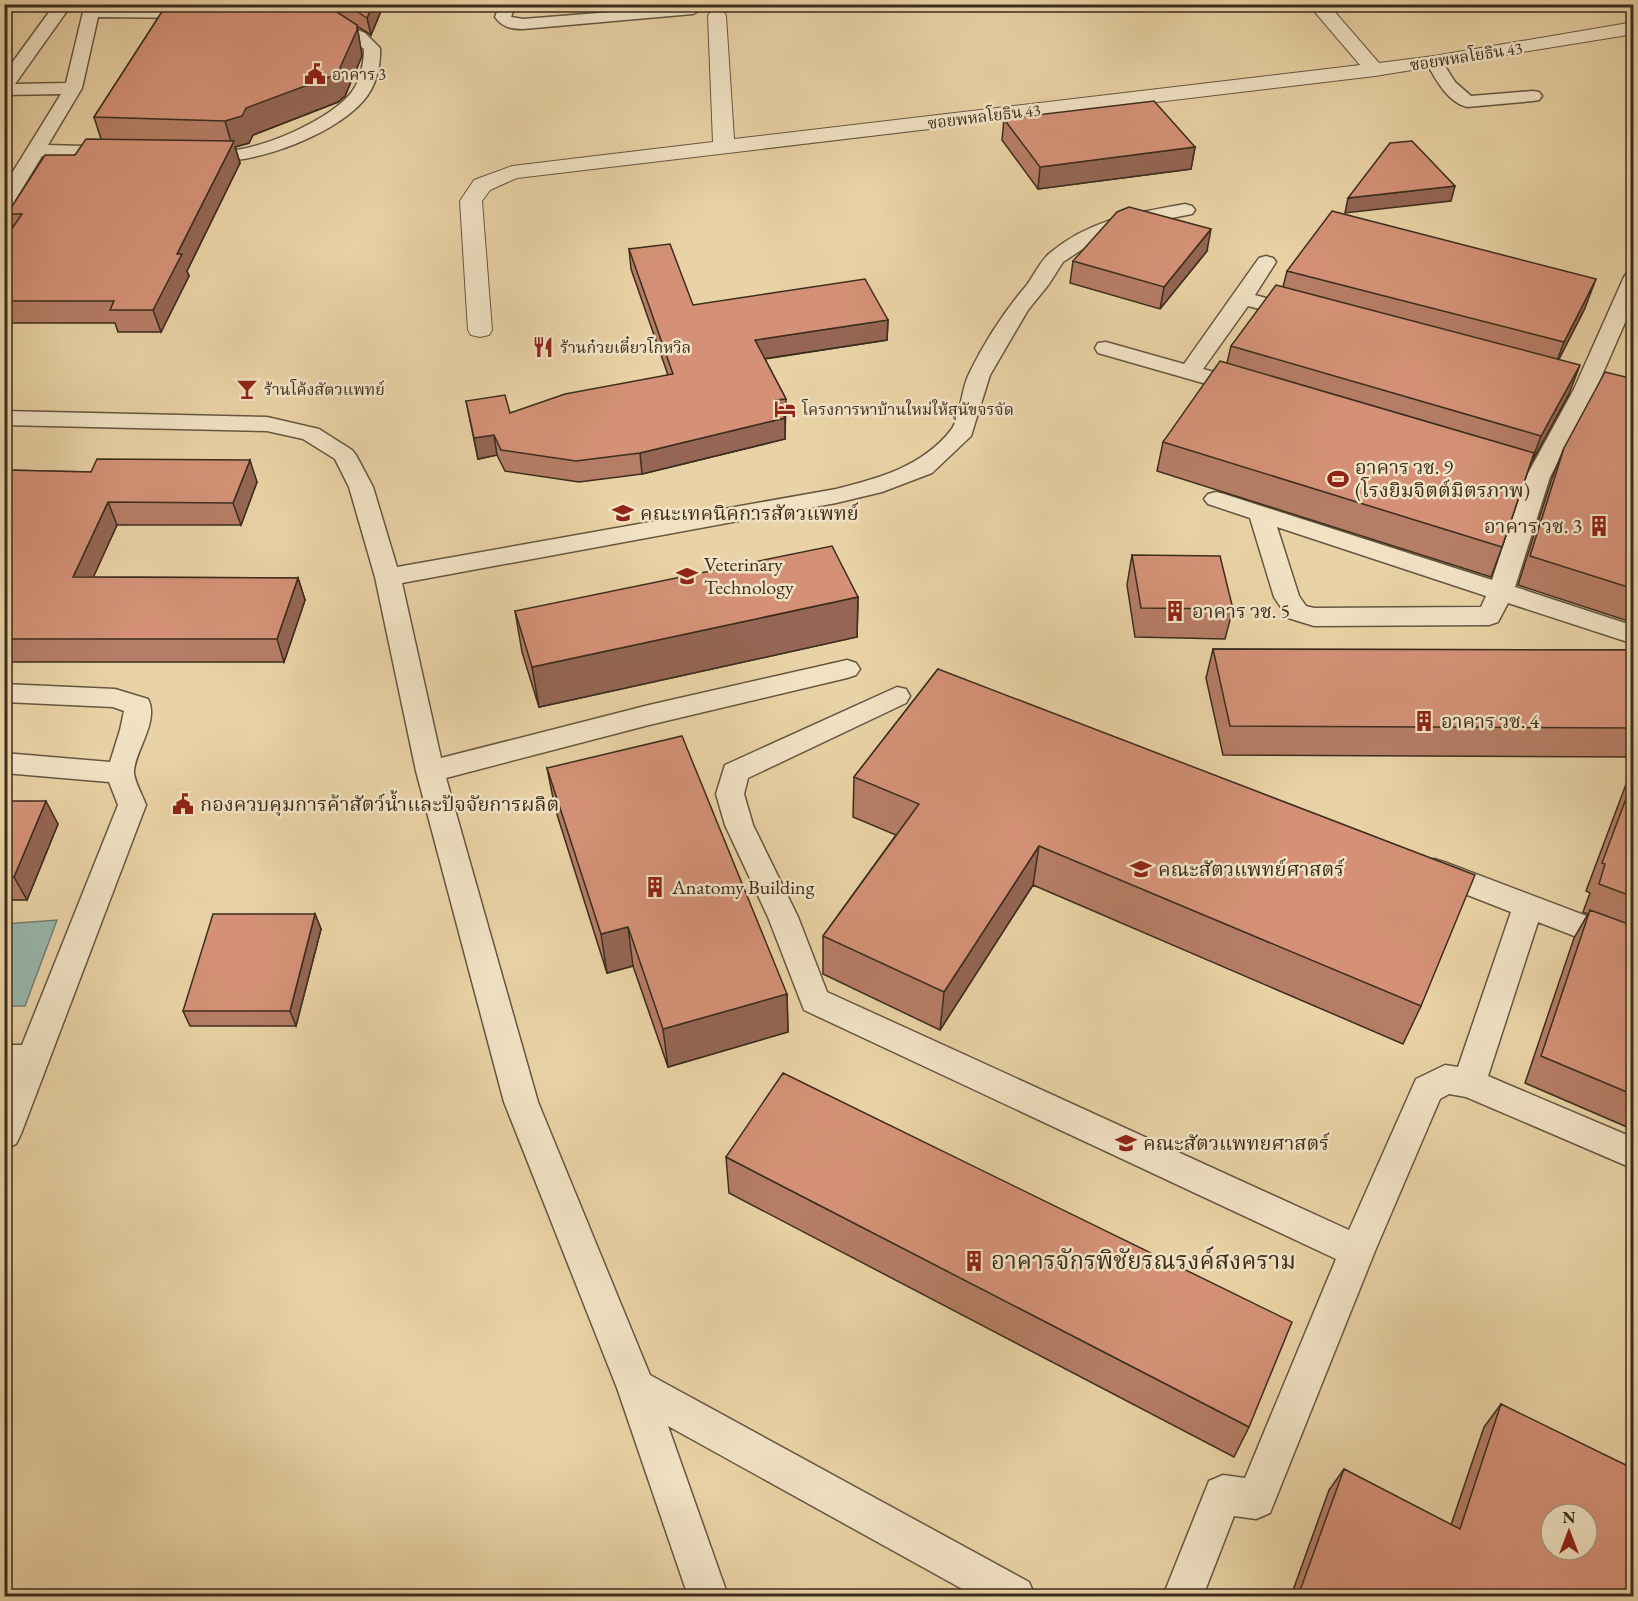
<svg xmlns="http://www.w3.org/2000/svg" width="1638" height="1601" font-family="'EB Garamond','Noto Serif Thai',serif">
	<rect width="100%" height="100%" fill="#e9d2a5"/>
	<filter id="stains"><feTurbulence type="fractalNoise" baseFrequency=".00333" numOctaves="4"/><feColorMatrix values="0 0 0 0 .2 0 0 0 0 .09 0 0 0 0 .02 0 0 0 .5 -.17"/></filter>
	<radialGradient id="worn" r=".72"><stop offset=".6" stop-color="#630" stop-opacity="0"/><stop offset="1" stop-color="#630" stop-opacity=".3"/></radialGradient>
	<path fill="#99b6ae" stroke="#737f74" stroke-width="1.5" d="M 57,920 L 25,1006 L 5,1006 L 5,924 Z"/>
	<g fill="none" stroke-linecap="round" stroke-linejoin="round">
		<defs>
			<path id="service" d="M 55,4 L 72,4 L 15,84 L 66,83 L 83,12 L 88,4 L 104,4 L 102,7 L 199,8 L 207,13 L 199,18 L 98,17 L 82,88 L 48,145 L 116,147 L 122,149 L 125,153 L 122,157 L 116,159 L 42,156 L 11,207 L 4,209 L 4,186 L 61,94 L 4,95 L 4,74 Z
				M 500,4 L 516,4 L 511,17 L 523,19 L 712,4 L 693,14 L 523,29 C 511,29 502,27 495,17 Z
				M 323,15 L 365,33 L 380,48 C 381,66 376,86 364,100 C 333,137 241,171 194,159 L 192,155 L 194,151 C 208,148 222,152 236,150 C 270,145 329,120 351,93 C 360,82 364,64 364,49 L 353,41 L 317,23 L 315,20 L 317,17 Z
				M 1434,57 L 1440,58 L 1455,82 L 1471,96 L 1533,91 L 1539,92 L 1542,96 L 1539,100 L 1533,101 L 1467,107 C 1447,102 1435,78 1426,62 L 1428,58 Z
				M 1185,204 L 1192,206 L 1195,210 L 1192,214 L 1125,227 L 1104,235 L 1063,262 L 1049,284 L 1028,310 L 990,375 L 971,436 L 932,473 L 882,492 L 836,503 L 402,583 L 441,758 L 649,705 L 847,660 L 856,663 L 860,669 L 856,675 L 847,678 L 649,725 L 446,778 L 538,1102 L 650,1375 L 1029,1582 L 1035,1596 L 975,1596 L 668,1426 L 728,1596 L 688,1596 L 617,1388 L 504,1102 L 416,771 L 375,577 L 349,487 L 335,459 L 303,439 L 267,431 L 4,425 L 4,411 L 267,417 L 319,429 L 352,450 L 356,455 L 373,487 L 397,567 L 836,489 C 879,478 922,467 951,430 C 961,417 961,389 969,374 C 984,343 1004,312 1026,286 C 1034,276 1040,261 1050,253 C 1091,219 1135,213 1185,204 Z
				M 1266,256 L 1273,258 L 1276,262 L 1255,295 L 1306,309 L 1309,313 L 1306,317 L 1299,319 L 1248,306 L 1203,369 L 1254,383 L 1257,388 L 1254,393 L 1246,395 L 1238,393 L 1098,353 L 1095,348 L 1098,343 L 1106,342 L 1184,364 L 1259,258 Z
				M 1634,271 L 1634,302 L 1596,389 L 1550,477 L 1515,587 L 1634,626 L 1634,644 L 1508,603 L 1498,622 L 1489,625 L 1314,626 L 1288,618 L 1274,597 L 1250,518 L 1208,504 L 1204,499 L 1208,494 L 1216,492 L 1224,494 L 1492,580 L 1526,477 L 1574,389 L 1624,277 L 1627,273 ZM 1277,527 L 1486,596 L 1481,607 L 1314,608 L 1306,606 L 1299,596 Z
				M 4,684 L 115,689 L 148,699 C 160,721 133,754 134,773 C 135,783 143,796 146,805 L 21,1134 L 16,1144 L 4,1149 L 4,1090 L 11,1073 L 4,1073 L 4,1045 L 22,1045 L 118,805 L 109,782 L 4,773 L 4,753 L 110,762 L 120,730 L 124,711 L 113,707 L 4,702 Z
				M 897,687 L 906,689 L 910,696 L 906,703 L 748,778 L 744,794 L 753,825 L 798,917 L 827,992 L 1349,1230 L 1416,1079 L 1445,1065 L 1458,1067 L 1511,912 L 1424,878 L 1419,870 L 1424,862 L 1434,859 L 1444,862 L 1634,934 L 1634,959 L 1538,922 L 1488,1076 L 1634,1138 L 1634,1169 L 1466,1097 L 1449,1094 L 1440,1099 L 1375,1251 L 1270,1513 L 1256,1519 L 1234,1516 L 1203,1596 L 1163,1596 L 1209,1481 L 1223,1475 L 1245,1478 L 1336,1259 L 804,1010 L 768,917 L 725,825 L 716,794 L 725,765 Z"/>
			<path id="minor" d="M 1308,4 L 1328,4 L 1379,63 L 1434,56 L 1634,22 L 1634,34 L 1375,76 L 517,178 L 490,190 L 482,201 L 492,330 L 489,335 L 480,337 L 471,335 L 468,330 L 460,201 L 474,180 L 512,166 L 713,142 L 708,16 L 710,12 L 724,12 L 726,16 L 734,139 L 1360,65 Z"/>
		</defs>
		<use href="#service" stroke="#665640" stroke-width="3"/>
		<use href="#minor" stroke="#665640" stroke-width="2"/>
		<use href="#service" fill="#f1e2c4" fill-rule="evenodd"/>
		<use href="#minor" fill="#f1e2c4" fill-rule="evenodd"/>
	</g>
	<path fill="#b67d66" stroke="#3b2d1e" stroke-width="1.5" d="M 167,4 L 384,4 L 371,35 L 357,26 L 362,56 L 345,96 L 338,102 L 253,135 L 249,143 L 235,147 L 240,163 L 187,271 L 189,276 L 161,332 L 118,332 L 115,323 L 4,323 L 4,240 L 13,228 L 7,214 L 75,155 L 101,139 L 94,117 Z
		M 598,4 L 673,4 L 598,11 Z
		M 1004,119 L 1195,147 L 1191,169 L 1038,189 L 1002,140 Z
		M 629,249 L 693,305 L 888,320 L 887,340 L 765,359 L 786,399 L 785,439 L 642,474 L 579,482 L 505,471 L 497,455 L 478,459 L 466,401 L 510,413 L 668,375 L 631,269 Z
		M 1207,251 L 1160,309 L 1070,283 L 1073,261 Z
		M 1287,271 L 1585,308 L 1559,359 L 1569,394 L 1530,465 L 1502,547 L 1491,577 L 1157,471 L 1163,442 L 1227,363 L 1231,346 L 1283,287 Z
		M 1634,370 L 1634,623 L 1518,585 L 1552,478 L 1564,448 L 1630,378 Z
		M 4,470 L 91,472 L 257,482 L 241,525 L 117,525 L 93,577 L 298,578 L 305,600 L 284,662 L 4,662 Z
		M 1132,555 L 1233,609 L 1225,639 L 1135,637 L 1127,585 Z
		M 858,597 L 857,637 L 539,707 L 522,652 L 515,611 Z
		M 1213,649 L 1634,650 L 1634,757 L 1223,755 L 1206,678 Z
		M 938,669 L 1421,1006 L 1403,1044 L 1033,885 L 940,1030 L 823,974 L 823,936 L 896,835 L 853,817 L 854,777 Z
		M 1634,763 L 1634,1130 L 1525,1083 L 1574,938 L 1588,914 L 1583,912 L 1590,893 L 1586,891 Z
		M 547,768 L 787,994 L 788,1032 L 668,1067 L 633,966 L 607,973 L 555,808 Z
		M 4,801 L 58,824 L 27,900 L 4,900 Z
		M 315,914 L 321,929 L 296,1026 L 190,1026 L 183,1011 Z
		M 726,1157 L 1249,1427 L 1234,1457 L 729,1193 Z
		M 1501,1404 L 1634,1596 L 1291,1596 L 1329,1490 L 1344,1469 L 1451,1525 L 1484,1427 Z"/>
	<path fill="#946653" stroke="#3b2d1e" stroke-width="1.5" d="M 373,4 L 384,4 L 371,35 L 367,18 Z
		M 357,25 L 362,56 L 345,96 L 338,102 L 253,135 L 249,143 L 235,147 L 240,163 L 187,271 L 189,276 L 161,332 L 153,310 L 177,254 L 232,145 L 225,121 L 246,108 Z
		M 1195,147 L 1191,169 L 1038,189 L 1040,167 Z
		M 1455,186 L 1451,201 L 1345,213 L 1348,198 Z
		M 1211,229 L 1207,251 L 1160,309 L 1164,287 Z
		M 1596,279 L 1585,308 L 1553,371 L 1564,342 Z
		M 888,320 L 887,340 L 756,360 L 755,340 Z
		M 1580,365 L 1569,394 L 1530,465 L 1541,436 Z
		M 785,418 L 785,439 L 642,474 L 640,453 Z
		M 494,435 L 497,455 L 478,459 L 474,438 Z
		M 250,460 L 257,482 L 241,525 L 233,503 Z
		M 108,502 L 117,525 L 83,600 L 73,577 Z
		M 298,578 L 305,600 L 284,662 L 277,639 Z
		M 858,597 L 857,637 L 539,707 L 532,667 Z
		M 46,801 L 58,824 L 27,900 L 14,877 Z
		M 1039,846 L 1033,885 L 940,1030 L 944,992 Z
		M 315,914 L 321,929 L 296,1026 L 290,1011 Z
		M 628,927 L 633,966 L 607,973 L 601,934 Z
		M 787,994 L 788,1032 L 668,1067 L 663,1029 Z"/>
	<path fill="#d49177" stroke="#3b2d1e" stroke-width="1.5" fill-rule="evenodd" d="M 167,4 L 323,4 L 326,5 L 357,25 L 357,30 L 339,70 L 332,76 L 246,108 L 242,116 L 225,121 L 94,117 Z
		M 346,4 L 373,4 L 367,18 Z
		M 1154,101 L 1195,147 L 1040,167 L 1004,119 Z
		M 86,139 L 234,141 L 177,254 L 182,254 L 153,310 L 110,310 L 114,301 L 4,301 L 4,240 L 22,214 L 7,214 L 45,155 L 75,155 Z
		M 1412,141 L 1455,186 L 1348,198 L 1390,143 Z
		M 1129,207 L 1211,229 L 1164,287 L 1073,261 L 1117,212 Z
		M 1332,211 L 1596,279 L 1564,342 L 1287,271 Z
		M 670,244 L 693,305 L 865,279 L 888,320 L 755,340 L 786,399 L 775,400 L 785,418 L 640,453 L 576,461 L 501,450 L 494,435 L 474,438 L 466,401 L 505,395 L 510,413 L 565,394 L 673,374 L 629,249 Z
		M 1276,285 L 1580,365 L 1541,436 L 1231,346 Z
		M 1220,361 L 1534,453 L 1502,547 L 1163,442 Z
		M 1605,372 L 1634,379 L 1634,589 L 1530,556 L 1564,448 Z
		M 97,459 L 250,460 L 233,503 L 108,502 L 73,577 L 298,578 L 277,639 L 4,639 L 4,470 L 91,472 Z
		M 832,546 L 858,597 L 532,667 L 515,611 Z
		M 1132,555 L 1220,556 L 1233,609 L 1141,608 Z
		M 1213,649 L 1634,650 L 1634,728 L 1230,726 Z
		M 938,669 L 1475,875 L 1421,1006 L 1039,846 L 944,992 L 823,936 L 919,804 L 854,777 Z
		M 682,736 L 787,994 L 663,1029 L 628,927 L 601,934 L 547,768 Z
		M 1634,777 L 1634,897 L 1599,884 L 1605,864 L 1602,863 Z
		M 4,801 L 46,801 L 14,877 L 4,877 Z
		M 1590,910 L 1634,926 L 1634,1095 L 1541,1056 Z
		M 213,914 L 315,914 L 290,1011 L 183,1011 Z
		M 783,1073 L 1292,1322 L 1249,1427 L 726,1157 Z
		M 1501,1404 L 1634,1469 L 1634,1596 L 1298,1596 L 1344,1469 L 1460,1529 ZM 1551,1514 L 1587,1514 L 1587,1550 L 1551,1550 Z"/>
	<defs>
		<symbol id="civic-bare" viewBox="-9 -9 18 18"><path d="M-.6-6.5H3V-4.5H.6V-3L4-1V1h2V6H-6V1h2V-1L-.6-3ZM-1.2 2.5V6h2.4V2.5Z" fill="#8f2418" stroke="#f1e2c4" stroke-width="2.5" paint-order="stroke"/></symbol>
		<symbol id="restaurant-bare" viewBox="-9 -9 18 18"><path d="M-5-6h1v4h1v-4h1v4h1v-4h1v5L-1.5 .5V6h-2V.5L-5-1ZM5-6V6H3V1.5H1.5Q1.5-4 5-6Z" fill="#8f2418" stroke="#f1e2c4" stroke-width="2.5" paint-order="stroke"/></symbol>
		<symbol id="bar-bare" viewBox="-9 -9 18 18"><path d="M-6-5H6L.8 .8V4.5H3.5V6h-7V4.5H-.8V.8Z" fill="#8f2418" stroke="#f1e2c4" stroke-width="2.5" paint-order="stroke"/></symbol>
		<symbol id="hotel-bare" viewBox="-9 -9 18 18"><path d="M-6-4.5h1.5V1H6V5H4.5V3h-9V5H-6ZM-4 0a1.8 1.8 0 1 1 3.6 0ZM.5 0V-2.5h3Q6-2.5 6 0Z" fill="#8f2418" stroke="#f1e2c4" stroke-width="2.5" paint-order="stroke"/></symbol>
		<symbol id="stadium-bare" viewBox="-9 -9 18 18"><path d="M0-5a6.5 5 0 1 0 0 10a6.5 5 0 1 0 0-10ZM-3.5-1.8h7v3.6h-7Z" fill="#8f2418" stroke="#f1e2c4" stroke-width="2.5" paint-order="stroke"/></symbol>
		<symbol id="university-bare" viewBox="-9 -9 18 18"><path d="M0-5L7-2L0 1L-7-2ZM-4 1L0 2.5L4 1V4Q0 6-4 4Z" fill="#8f2418" stroke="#f1e2c4" stroke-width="2.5" paint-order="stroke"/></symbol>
		<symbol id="building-bare" viewBox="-9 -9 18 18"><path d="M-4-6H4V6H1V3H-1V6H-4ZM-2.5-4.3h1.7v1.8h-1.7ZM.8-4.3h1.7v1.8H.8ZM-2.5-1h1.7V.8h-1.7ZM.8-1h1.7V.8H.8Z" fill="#8f2418" stroke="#f1e2c4" stroke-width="2.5" paint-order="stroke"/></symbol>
		<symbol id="school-bare" viewBox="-9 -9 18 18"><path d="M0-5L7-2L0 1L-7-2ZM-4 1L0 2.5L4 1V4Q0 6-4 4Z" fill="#8f2418" stroke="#f1e2c4" stroke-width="2.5" paint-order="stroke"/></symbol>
	</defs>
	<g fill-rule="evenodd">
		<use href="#civic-bare" x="300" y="59" width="30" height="30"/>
		<use href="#restaurant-bare" x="528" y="332" width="30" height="30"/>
		<use href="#bar-bare" x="232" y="374" width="30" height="30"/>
		<use href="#hotel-bare" x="770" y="394" width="30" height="30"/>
		<use href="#stadium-bare" x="1323" y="464" width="30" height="30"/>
		<use href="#university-bare" x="608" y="498" width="30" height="30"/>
		<use href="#building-bare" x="1584" y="511" width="30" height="30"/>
		<use href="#school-bare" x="672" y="561" width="30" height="30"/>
		<use href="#building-bare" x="1160" y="596" width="30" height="30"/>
		<use href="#building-bare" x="1409" y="706" width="30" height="30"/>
		<use href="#civic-bare" x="168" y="789" width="30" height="30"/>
		<use href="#school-bare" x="1126" y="854" width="30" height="30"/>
		<use href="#building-bare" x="640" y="872" width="30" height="30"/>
		<use href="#university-bare" x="1111" y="1128" width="30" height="30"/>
		<use href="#building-bare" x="959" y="1246" width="30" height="30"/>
	</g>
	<g text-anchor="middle" stroke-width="5" stroke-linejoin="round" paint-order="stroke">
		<g font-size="16" fill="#3b2d1e" stroke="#f1e2c4">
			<text transform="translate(1466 56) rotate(-9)" y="6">ซอยพหลโยธิน 43</text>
			<text transform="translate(984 116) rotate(-7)" y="6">ซอยพหลโยธิน 43</text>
		</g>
		<g font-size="16" fill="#3b2d1e" stroke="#f1e2c4" text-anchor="start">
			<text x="332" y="80">อาคาร 3</text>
			<text x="560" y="353">ร้านก๋วยเตี๋ยวโกหวิล</text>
			<text x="264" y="395">ร้านโค้งสัตวแพทย์</text>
			<text x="802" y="415">โครงการหาบ้านใหม่ให้สุนัขจรจัด</text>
		</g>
		<g font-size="20" fill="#3b2d1e" stroke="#f1e2c4" text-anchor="start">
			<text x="1355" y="474">อาคาร วช. 9<tspan x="1355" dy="23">(โรงยิมจิตต์มิตรภาพ)</tspan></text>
			<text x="640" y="520">คณะเทคนิคการสัตวแพทย์</text>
			<text x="1582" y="533" text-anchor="end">อาคาร วช. 3</text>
			<text x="704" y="571">Veterinary<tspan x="704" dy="23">Technology</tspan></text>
			<text x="1192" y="618">อาคาร วช. 5</text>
			<text x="1441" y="728">อาคาร วช. 4</text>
			<text x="200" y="811">กองควบคุมการค้าสัตว์น้ำและปัจจัยการผลิต</text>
			<text x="1158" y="876">คณะสัตวแพทย์ศาสตร์</text>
			<text x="672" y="894">Anatomy Building</text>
			<text x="1143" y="1150">คณะสัตวแพทยศาสตร์</text>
		</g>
		<g font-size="24" fill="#3b2d1e" stroke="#f1e2c4" text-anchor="start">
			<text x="991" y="1269">อาคารจักรพิชัยรณรงค์สงคราม</text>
		</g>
	</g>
	<rect width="1638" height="1601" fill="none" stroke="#e9d2a5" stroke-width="24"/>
	<rect x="6" y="6" width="1626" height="1589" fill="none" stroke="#3b2d1e" stroke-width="3"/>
	<rect x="12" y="12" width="1614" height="1577" fill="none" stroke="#3b2d1e" stroke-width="1.5"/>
	<g transform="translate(1569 1532)"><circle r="28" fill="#f1e2c4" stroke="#a89a82" stroke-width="1.5"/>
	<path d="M0-4.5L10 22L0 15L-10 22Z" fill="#8f2418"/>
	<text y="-9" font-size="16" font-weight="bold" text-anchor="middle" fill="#3b2d1e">N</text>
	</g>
	<rect width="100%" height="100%" filter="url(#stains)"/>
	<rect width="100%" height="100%" fill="url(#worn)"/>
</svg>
